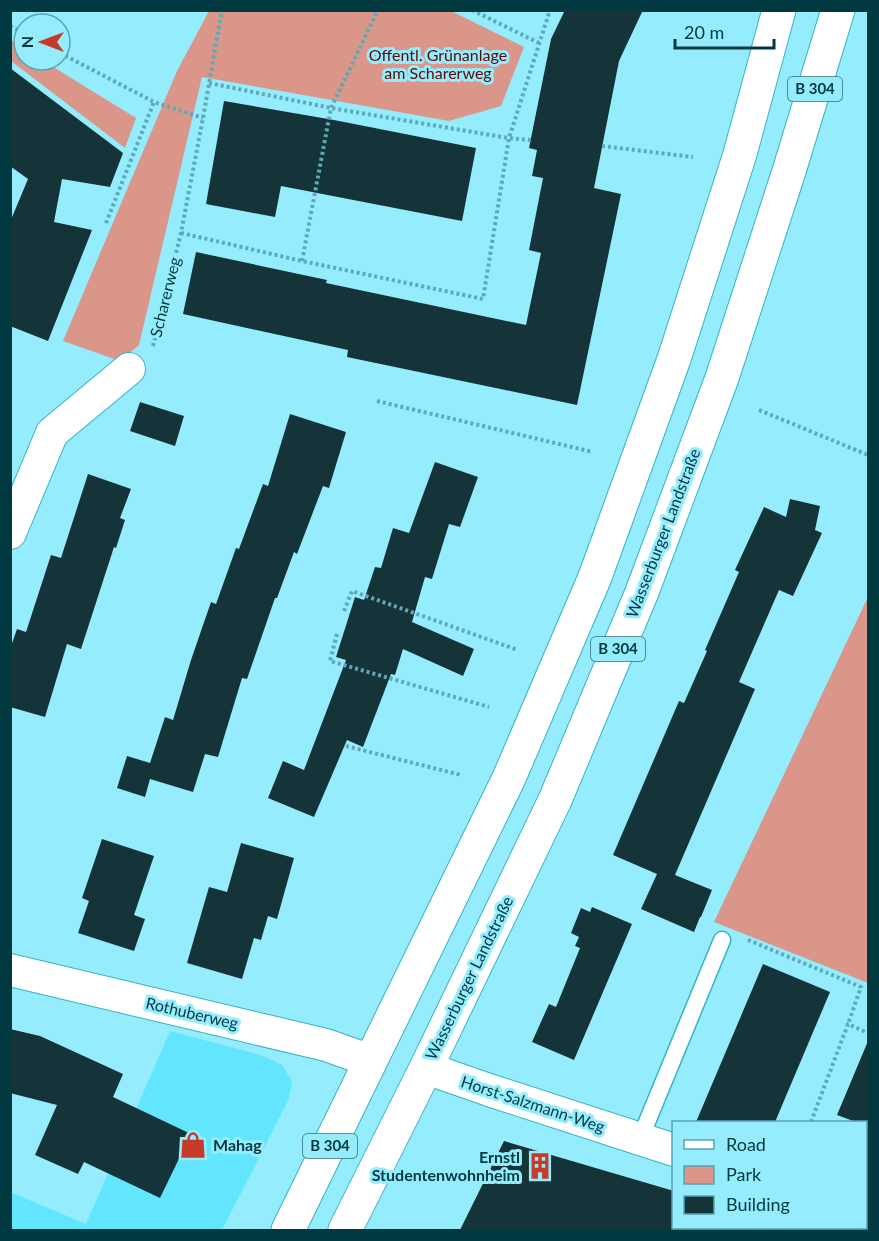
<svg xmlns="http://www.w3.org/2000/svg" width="879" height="1241" font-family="Lato,sans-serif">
	<rect width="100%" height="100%" fill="#95ecfd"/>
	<path fill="#62e6fd" d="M 170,1031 L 261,1055 L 282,1065 L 292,1081 L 289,1099 L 222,1230 L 11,1230 L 10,1192 L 86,1224 Z"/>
	<path fill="#da9689" d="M 209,11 L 451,11 L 524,47 L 501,106 L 449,121 L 202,77 L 139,345 L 120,361 L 63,341 L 177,71 Z
		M 11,40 L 24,49 L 24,60 L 42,60 L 136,118 L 125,148 L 11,61 Z
		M 868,597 L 868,983 L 714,922 Z"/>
	<path fill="#15343a" d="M 565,10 L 643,10 L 619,61 L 594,188 L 621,194 L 577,405 L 347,357 L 348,350 L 183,314 L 196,252 L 327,280 L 326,283 L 526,325 L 541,253 L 529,250 L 543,178 L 532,176 L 537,150 L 529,148 L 551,39 Z
		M 10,68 L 123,153 L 110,187 L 62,179 L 54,222 L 92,230 L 48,341 L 10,326 L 10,222 L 28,179 L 10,166 Z
		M 224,101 L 334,120 L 476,148 L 462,221 L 281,186 L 275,217 L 206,204 Z
		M 140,402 L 184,416 L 175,446 L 130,431 Z
		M 290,414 L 346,432 L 329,488 L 323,486 L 297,554 L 294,552 L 277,598 L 275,598 L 247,679 L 242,678 L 218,757 L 205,754 L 193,792 L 150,779 L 145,797 L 117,788 L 127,756 L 150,763 L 165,717 L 173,720 L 191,660 L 211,602 L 216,604 L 236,548 L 239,549 L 263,484 L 268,486 Z
		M 435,462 L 478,477 L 460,527 L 449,524 L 432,579 L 425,577 L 412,622 L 474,649 L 463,676 L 403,649 L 395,675 L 391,674 L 363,747 L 347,740 L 314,817 L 268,798 L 283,761 L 304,770 L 346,660 L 336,657 L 355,597 L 364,600 L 375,567 L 381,568 L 393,528 L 409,533 Z
		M 88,474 L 131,489 L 120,518 L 125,520 L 116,548 L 114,547 L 81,649 L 67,644 L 45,717 L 10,707 L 10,649 L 17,629 L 26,632 L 51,555 L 61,558 Z
		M 790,499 L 820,506 L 815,530 L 822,533 L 793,596 L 779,590 L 739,682 L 755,689 L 675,875 L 712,890 L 701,917 L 700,917 L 694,932 L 641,909 L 657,874 L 613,855 L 679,701 L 684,703 L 707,651 L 705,650 L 739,572 L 735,570 L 764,507 L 786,517 Z
		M 102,839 L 154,856 L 134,915 L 145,919 L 134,951 L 78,933 L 89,901 L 82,898 Z
		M 241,843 L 294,858 L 277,919 L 268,916 L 261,940 L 254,938 L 242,979 L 187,963 L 209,887 L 227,892 Z
		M 592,907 L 632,924 L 574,1060 L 532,1042 L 549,1004 L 556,1007 L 580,948 L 575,946 L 579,937 L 571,933 L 581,908 L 590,912 Z
		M 763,964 L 830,992 L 775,1122 L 696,1122 Z
		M 10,1029 L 40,1036 L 123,1074 L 113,1097 L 191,1134 L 160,1198 L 84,1162 L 78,1174 L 35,1155 L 57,1105 L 10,1093 Z
		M 868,1041 L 868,1128 L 866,1126 L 866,1122 L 856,1122 L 837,1115 Z
		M 504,1141 L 674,1191 L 674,1230 L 460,1230 Z"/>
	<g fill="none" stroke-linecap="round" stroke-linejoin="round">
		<defs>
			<path id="lane" d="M 640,1139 L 722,940"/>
			<path id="street" d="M 10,533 L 52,433 L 129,369
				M 10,970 L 326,1045 L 371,1061
				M 426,1068 L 489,1090 L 674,1150
				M 866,1209 L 868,1210"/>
			<path id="primary" d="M 288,1230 L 509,778 L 595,577 L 674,359 L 740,154 L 779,10
				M 345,1230 L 426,1068 L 555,800 L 642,592 L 722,378 L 790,168 L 838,10"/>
		</defs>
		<use href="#lane" stroke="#37b3c7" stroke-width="19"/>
		<use href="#street" stroke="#37b3c7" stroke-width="34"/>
		<use href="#primary" stroke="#37b3c7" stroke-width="35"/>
		<path stroke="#5ea9b7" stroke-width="4" stroke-dasharray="3 3" stroke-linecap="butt" d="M 472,10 L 539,43
			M 10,26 L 24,33
			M 60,53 L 154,102 L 203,118
			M 209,83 L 331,108 L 509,138 L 531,140
			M 602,146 L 693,157
			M 106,223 L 154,102
			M 181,233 L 302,261 L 483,299 L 509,138 L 550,10
			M 302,261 L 331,108 L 378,10
			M 153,346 L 181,233 L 203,118 L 222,10
			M 377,401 L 593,452
			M 759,410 L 868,455
			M 344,611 L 352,591 L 518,650
			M 337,634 L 330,661 L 489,707
			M 346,746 L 461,775
			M 748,940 L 861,987 L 848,1024
			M 811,1122 L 848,1024 L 868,1033"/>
		<use href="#lane" stroke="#fff" stroke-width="16"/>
		<use href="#street" stroke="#fff" stroke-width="32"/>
		<use href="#primary" stroke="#fff" stroke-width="33"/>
	</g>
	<defs>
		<symbol id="shop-bare" viewBox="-9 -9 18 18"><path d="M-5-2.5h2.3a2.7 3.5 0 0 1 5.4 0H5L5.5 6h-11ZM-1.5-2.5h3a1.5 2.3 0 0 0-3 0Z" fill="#c63a27" stroke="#95ecfd" stroke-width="2.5" paint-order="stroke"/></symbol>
		<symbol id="building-bare" viewBox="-9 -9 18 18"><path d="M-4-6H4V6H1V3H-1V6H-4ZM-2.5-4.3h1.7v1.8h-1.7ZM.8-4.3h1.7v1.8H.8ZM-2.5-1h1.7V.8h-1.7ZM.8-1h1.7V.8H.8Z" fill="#c63a27" stroke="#95ecfd" stroke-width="2.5" paint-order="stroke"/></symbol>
	</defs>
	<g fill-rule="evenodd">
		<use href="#shop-bare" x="174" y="1126" width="38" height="38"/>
		<use href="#building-bare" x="521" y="1147" width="38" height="38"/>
	</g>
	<g text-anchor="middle" stroke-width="6" stroke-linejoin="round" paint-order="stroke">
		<g fill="#95ecfd" stroke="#2d6f79" stroke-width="1.5">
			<rect x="788" y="77" width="54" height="24" rx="4.5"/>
			<rect x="591" y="637" width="54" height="24" rx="4.5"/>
			<rect x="303" y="1134" width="54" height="24" rx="4.5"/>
		</g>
		<g font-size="15" font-weight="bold" fill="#013941">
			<text x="815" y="94">B 304</text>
			<text x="618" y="654">B 304</text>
			<text x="330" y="1151">B 304</text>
		</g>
		<g font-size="16" fill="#620600" stroke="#95ecfd">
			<text x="438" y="61">Offentl. Grünanlage<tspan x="438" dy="18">am Scharerweg</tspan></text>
		</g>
		<g font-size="16" fill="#013941" stroke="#95ecfd">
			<text transform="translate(165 297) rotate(-76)" y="6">Scharerweg</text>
			<text transform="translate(663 533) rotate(-69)" y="6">Wasserburger Landstraße</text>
			<text transform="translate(469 978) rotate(-64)" y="6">Wasserburger Landstraße</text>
			<text transform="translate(192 1013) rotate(13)" y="6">Rothuberweg</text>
			<text transform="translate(533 1104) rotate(18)" y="6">Horst-Salzmann-Weg</text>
		</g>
		<g font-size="16" font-weight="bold" fill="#013941" stroke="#95ecfd" text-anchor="start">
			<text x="213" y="1151">Mahag</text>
			<text x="520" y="1163" text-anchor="end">Ernstl<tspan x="520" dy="18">Studentenwohnheim</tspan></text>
		</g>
	</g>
	<rect width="879" height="1241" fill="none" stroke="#013941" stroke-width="24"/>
	<rect x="672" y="1121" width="195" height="108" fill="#95ecfd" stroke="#5aa4b2" stroke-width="1.5"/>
	<rect x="684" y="1140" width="30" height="9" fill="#ffffff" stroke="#5aa4b2" stroke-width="1.5"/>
	<text x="726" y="1151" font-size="18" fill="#013941">Road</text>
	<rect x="684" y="1166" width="30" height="18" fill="#da9689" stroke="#5aa4b2" stroke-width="1.5"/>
	<text x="726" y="1181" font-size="18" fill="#013941">Park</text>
	<rect x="684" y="1196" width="30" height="18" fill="#15343a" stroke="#5aa4b2" stroke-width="1.5"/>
	<text x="726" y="1211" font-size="18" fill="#013941">Building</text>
	<g transform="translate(42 42) rotate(270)"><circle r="28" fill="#95ecfd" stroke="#5aa4b2" stroke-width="1.5"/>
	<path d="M0-4.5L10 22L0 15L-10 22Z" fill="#c63a27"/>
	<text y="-9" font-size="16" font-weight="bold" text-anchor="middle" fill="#013941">N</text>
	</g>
	<path d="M675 39v9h99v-9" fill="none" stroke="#013941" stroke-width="3"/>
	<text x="684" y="39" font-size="18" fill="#013941" stroke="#95ecfd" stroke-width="4.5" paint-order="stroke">20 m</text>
</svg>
